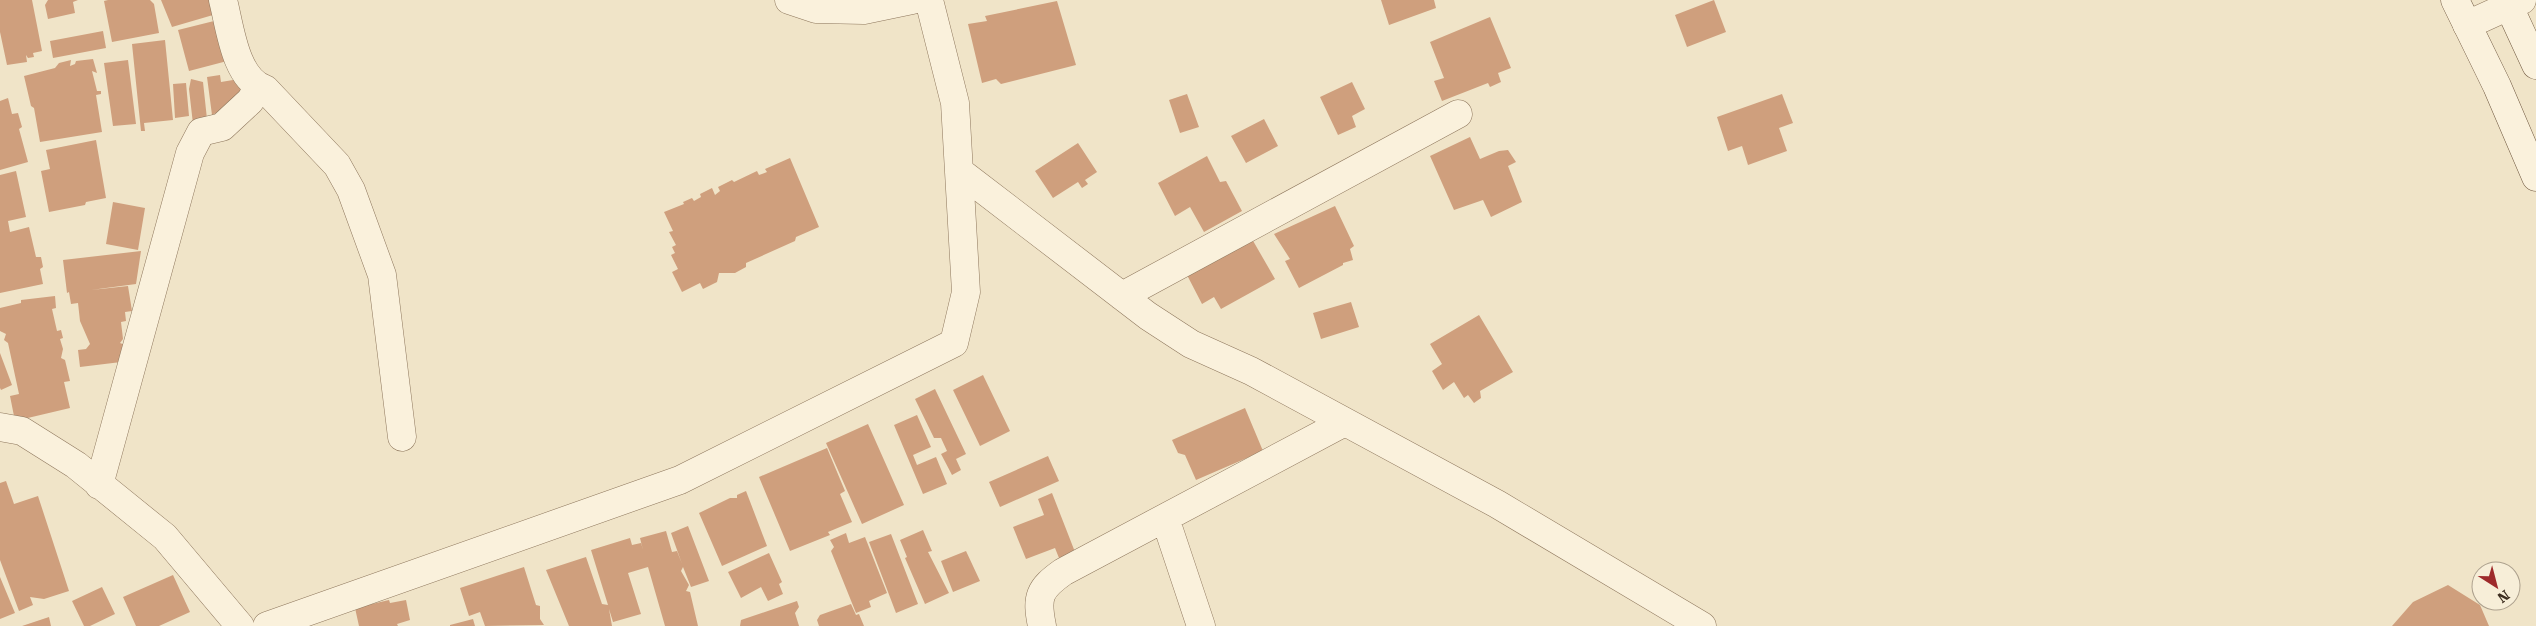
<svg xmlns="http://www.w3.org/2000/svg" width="2536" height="626" font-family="'Roboto Serif',serif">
	<rect width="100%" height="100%" fill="#f0e4c8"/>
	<path fill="#cf9f7d" d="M 0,0 L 32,0 L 42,51 L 33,53 L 34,57 L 28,58 L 26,55 L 27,62 L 7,65 L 0,32 Z
		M 48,0 L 78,0 L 73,2 L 75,13 L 48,19 L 45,5 Z
		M 108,0 L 150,0 L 154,4 L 159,33 L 112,42 L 104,1 Z
		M 161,0 L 209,0 L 213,15 L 172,27 Z
		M 1381,0 L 1434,0 L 1436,8 L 1389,25 Z
		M 1714,0 L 1726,32 L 1687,47 L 1675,15 Z
		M 1057,1 L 1076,65 L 1001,84 L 996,79 L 982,83 L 968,24 L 987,21 L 985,16 Z
		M 1490,17 L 1511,68 L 1498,73 L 1501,82 L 1490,87 L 1488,83 L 1442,101 L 1434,81 L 1444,78 L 1430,42 Z
		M 218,20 L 231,60 L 189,71 L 178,30 Z
		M 103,31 L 106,48 L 53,58 L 50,41 Z
		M 165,40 L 173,120 L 144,123 L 145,131 L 141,131 L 132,44 Z
		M 93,59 L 97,73 L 92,71 L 97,91 L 101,91 L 101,94 L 96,95 L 102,132 L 40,142 L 34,108 L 31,106 L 24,76 L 55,68 L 59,63 L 71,60 L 70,66 L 75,64 L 76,61 Z
		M 128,60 L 136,124 L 113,126 L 104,63 Z
		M 220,75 L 221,82 L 239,79 L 242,101 L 212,115 L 207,77 Z
		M 191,79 L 203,82 L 207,119 L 193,124 L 189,89 Z
		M 1352,82 L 1365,109 L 1352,116 L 1356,127 L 1338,135 L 1320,97 Z
		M 186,83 L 189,116 L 175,118 L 173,84 Z
		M 1187,94 L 1199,127 L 1180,133 L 1169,100 Z
		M 1782,94 L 1793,123 L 1779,128 L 1787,151 L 1748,165 L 1742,146 L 1728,151 L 1717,117 Z
		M 8,98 L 12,114 L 18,113 L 22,127 L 19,129 L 28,162 L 0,170 L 0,101 Z
		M 1264,119 L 1278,146 L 1246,163 L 1231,136 Z
		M 1470,137 L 1480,159 L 1499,151 L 1508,150 L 1516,162 L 1508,166 L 1522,202 L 1491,217 L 1483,200 L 1454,210 L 1430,156 Z
		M 96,140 L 106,198 L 86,202 L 85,205 L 49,212 L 41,171 L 50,169 L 46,150 Z
		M 1078,143 L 1097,172 L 1085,180 L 1088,184 L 1082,188 L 1078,182 L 1053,198 L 1035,171 Z
		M 1207,156 L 1220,182 L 1226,181 L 1242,211 L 1204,232 L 1190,207 L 1175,216 L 1158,183 Z
		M 790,158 L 819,227 L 796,237 L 795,241 L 746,263 L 746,267 L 735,273 L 719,273 L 717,282 L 703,289 L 700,283 L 682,292 L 672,272 L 678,269 L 671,255 L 675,253 L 672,247 L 676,245 L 669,232 L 673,231 L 664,212 L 684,204 L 683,202 L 692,198 L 694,201 L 701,197 L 700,194 L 712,188 L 715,195 L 720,191 L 718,187 L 732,180 L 734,182 L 757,171 L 759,175 L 767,172 L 765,169 Z
		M 16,171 L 26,217 L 8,221 L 10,232 L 29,227 L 36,257 L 41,257 L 43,267 L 40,269 L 43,284 L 0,293 L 0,175 Z
		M 113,202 L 145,208 L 138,250 L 106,244 Z
		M 1335,206 L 1354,246 L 1350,249 L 1353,260 L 1343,263 L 1343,265 L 1299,288 L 1285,261 L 1290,259 L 1274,234 Z
		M 1252,239 L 1275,279 L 1221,309 L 1214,297 L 1202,304 L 1187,275 Z
		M 141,251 L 136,284 L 91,290 L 128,286 L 132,311 L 125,312 L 126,321 L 121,322 L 123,339 L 120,343 L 125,345 L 121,362 L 80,367 L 78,350 L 86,349 L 90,344 L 80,321 L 78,303 L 71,304 L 69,292 L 67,293 L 63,260 Z
		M 55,296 L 56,308 L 52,309 L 57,331 L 61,330 L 63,338 L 60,339 L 63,349 L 61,358 L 65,360 L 70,381 L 64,382 L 70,408 L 15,421 L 10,396 L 19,394 L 8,343 L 4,340 L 6,334 L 0,331 L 0,308 L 21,303 L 21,300 Z
		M 1351,302 L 1359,327 L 1321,339 L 1313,313 Z
		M 1479,315 L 1513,372 L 1480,391 L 1481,398 L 1474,403 L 1468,395 L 1464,398 L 1454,382 L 1443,390 L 1432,371 L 1442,364 L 1430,344 Z
		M 0,353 L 12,385 L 1,390 L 0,388 Z
		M 983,375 L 1010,431 L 980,446 L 953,390 Z
		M 935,389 L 966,454 L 956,459 L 961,470 L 952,475 L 941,454 L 947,451 L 941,438 L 934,438 L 915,399 Z
		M 1245,408 L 1263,451 L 1196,480 L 1185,455 L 1178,453 L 1172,440 Z
		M 917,415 L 931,447 L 913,455 L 917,465 L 936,457 L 947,484 L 923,494 L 894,425 Z
		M 868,424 L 904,505 L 862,524 L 826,443 Z
		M 827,448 L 845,491 L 840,494 L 852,522 L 828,532 L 830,535 L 790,551 L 759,477 Z
		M 1048,456 L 1059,481 L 1000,507 L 989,482 Z
		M 6,481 L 14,504 L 38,496 L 69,591 L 44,599 L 30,597 L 33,605 L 19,611 L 0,560 L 0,483 Z
		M 746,491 L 767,546 L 722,566 L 699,513 L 730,498 L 737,498 L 737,495 Z
		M 1052,493 L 1075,552 L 1059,558 L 1055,548 L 1026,559 L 1013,527 L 1044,515 L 1038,499 Z
		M 688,526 L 709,581 L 691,587 L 683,567 L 681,571 L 689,585 L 686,591 L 690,592 L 698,626 L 665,626 L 648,567 L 628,573 L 641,614 L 613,622 L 609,609 L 612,626 L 569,626 L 546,570 L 586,557 L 602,604 L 608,605 L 591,550 L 630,538 L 632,545 L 641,543 L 643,550 L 640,538 L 666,531 L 672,552 L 677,551 L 682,564 L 671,533 Z
		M 923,530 L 932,551 L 928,552 L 949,593 L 925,604 L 905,558 L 907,557 L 900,540 Z
		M 846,533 L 849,543 L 865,537 L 887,593 L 869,601 L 871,607 L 856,613 L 831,551 L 834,547 L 830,540 Z
		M 891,534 L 918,604 L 896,613 L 869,542 Z
		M 966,551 L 980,581 L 953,592 L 941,561 Z
		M 769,553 L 782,582 L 779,584 L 783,594 L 768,601 L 761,587 L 741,598 L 728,572 Z
		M 524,567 L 536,605 L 540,606 L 540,619 L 544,625 L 485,626 L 480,612 L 469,616 L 460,588 Z
		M 173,575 L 190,612 L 159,626 L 136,626 L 123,597 Z
		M 0,577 L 15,613 L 0,619 Z
		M 2448,585 L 2480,605 L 2489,626 L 2392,626 L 2413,602 Z
		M 102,587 L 115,614 L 90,626 L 84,626 L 72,601 Z
		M 389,600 L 390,603 L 406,600 L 410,620 L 397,624 L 398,626 L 359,626 L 355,608 Z
		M 797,601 L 799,607 L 795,613 L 799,626 L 740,626 L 741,620 Z
		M 851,604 L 856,615 L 859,614 L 864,626 L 819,626 L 817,620 L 820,615 Z
		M 49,617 L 51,626 L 22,626 Z
		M 473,619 L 475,626 L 450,626 L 450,625 Z"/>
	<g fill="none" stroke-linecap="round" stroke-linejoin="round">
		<defs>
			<path id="minor" d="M 223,0 C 230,27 235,79 265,89 L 337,165 L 351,190 L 382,275 L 402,437
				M 789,0 L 816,9 L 864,10 L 912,0
				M 2467,25 L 2522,0
				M 959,171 L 1148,316 L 1191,344 L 1251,371 L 1497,504 L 1702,626
				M 1122,296 L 1458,114
				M 0,427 L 22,431 L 76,465 L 165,537 L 240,626
				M 99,485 L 190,153 L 201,132 L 222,127 L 250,101 L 259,87
				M 1165,518 L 1201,626
				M 267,626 L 680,480 L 954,343 L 966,292 L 955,103 L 929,0
				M 1042,626 C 1036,597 1039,589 1063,572 L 1345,422"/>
			<path id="secondary" d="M 2455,0 L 2497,86 L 2536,177
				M 2506,0 L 2536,65"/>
		</defs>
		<use href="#minor" stroke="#8d765c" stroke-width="29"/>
		<use href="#secondary" stroke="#6f573f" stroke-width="29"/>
		<use href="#minor" stroke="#faf1dc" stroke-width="28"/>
		<use href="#secondary" stroke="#faf1dc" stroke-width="28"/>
	</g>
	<g transform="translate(2496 586) rotate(144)"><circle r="24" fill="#f7eed8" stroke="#ada18e"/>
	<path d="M0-4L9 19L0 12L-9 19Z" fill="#9e2a2b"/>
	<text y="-8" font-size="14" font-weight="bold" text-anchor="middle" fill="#3d2e20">N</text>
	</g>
</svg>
